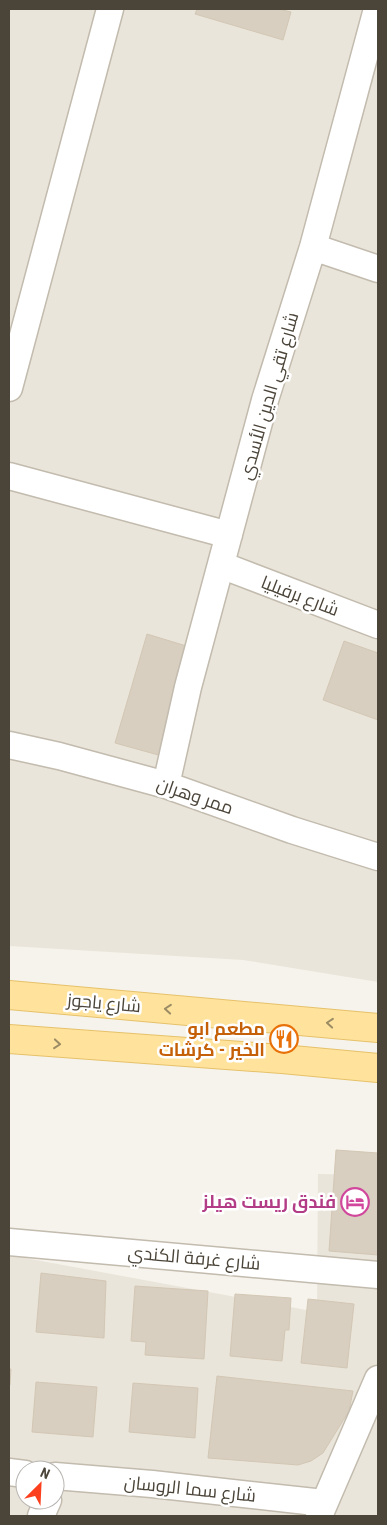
<svg xmlns="http://www.w3.org/2000/svg" width="387" height="1525" font-family="'Roboto Condensed',Cairo,sans-serif">
	<rect width="100%" height="100%" fill="#f6f3ec"/>
	<path fill="#eae5da" fill-rule="evenodd" d="M 9,9 L 378,9 L 378,982 L 243,960 L 9,946 Z
		M 318,1174 L 378,1175 L 378,1516 L 9,1516 L 9,1255 L 317,1312 ZM 25,1470 L 55,1470 L 55,1500 L 25,1500 Z"/>
	<path fill="#d8cfc1" stroke="#d3c7b4" d="M 197,9 L 279,9 L 291,12 L 283,40 L 195,14 Z
		M 147,634 L 193,648 L 162,756 L 115,743 Z
		M 344,641 L 378,653 L 378,720 L 323,700 Z
		M 336,1150 L 378,1153 L 378,1255 L 329,1251 Z
		M 41,1273 L 106,1281 L 104,1338 L 36,1332 Z
		M 135,1286 L 208,1291 L 204,1359 L 145,1355 L 146,1342 L 131,1341 Z
		M 235,1294 L 291,1298 L 289,1330 L 285,1330 L 282,1361 L 230,1356 Z
		M 308,1299 L 354,1304 L 347,1368 L 301,1363 Z
		M 9,1369 L 11,1369 L 10,1385 L 9,1385 Z
		M 217,1376 L 353,1391 L 349,1411 L 323,1453 L 311,1461 L 298,1465 L 208,1458 Z
		M 36,1382 L 97,1387 L 93,1437 L 32,1432 Z
		M 133,1383 L 198,1388 L 195,1438 L 129,1432 Z"/>
	<g fill="none" stroke-linecap="round" stroke-linejoin="round">
		<defs>
			<path id="minor" d="M 313,247 L 378,269
				M 9,388 L 110,9
				M 9,476 L 229,535
				M 221,565 L 378,625
				M 9,745 L 59,756 L 166,785 L 292,830 L 378,857
				M 166,785 L 188,687 L 265,400 L 313,247 L 377,9
				M 9,1242 L 378,1275
				M 9,1472 L 25,1474
				M 55,1476 L 152,1484 L 324,1503
				M 41,1516 L 48,1500
				M 319,1516 L 378,1379"/>
			<path id="major" d="M 9,995 L 378,1028
				M 9,1039 L 282,1059 L 378,1068"/>
		</defs>
		<use href="#minor" stroke="#c2bbae" stroke-width="29"/>
		<use href="#major" stroke="#e6c16a" stroke-width="30"/>
		<use href="#minor" stroke="#fff" stroke-width="26"/>
		<use href="#major" stroke="#ffe39c" stroke-width="28"/>
	</g>
	<defs><path id="oneway-chevron" d="M-2-3.5L2.5 0L-2 3.5" fill="none" stroke-width="1.6" stroke-linecap="round" stroke-linejoin="round" transform="scale(1.25)"/></defs>
	<g stroke="#9c8c66">
		<use href="#oneway-chevron" transform="translate(168 1009) rotate(-175)"/>
		<use href="#oneway-chevron" transform="translate(330 1023) rotate(-175)"/>
		<use href="#oneway-chevron" transform="translate(57 1044) rotate(5)"/>
	</g>
	<defs>
		<symbol id="restaurant-ring" viewBox="-11 -11 22 22"><circle r="9.5" fill="#fff" stroke="#e8710a" stroke-width="1.5"/><path d="M-5-6h1v4h1v-4h1v4h1v-4h1v5L-1.5 .5V6h-2V.5L-5-1ZM5-6V6H3V1.5H1.5Q1.5-4 5-6Z" fill="#e8710a"/></symbol>
		<symbol id="hotel-ring" viewBox="-11 -11 22 22"><circle r="9.5" fill="#fff" stroke="#d1479c" stroke-width="1.5"/><path d="M-6-4.5h1.5V1H6V5H4.5V3h-9V5H-6ZM-4 0a1.8 1.8 0 1 1 3.6 0ZM.5 0V-2.5h3Q6-2.5 6 0Z" fill="#d1479c"/></symbol>
	</defs>
	<g fill-rule="evenodd">
		<use href="#restaurant-ring" x="268" y="1023" width="32" height="32"/>
		<use href="#hotel-ring" x="339" y="1186" width="32" height="32"/>
	</g>
	<g text-anchor="middle" stroke-width="5" stroke-linejoin="round" paint-order="stroke">
		<g font-size="18" fill="#4b4439" stroke="#fff">
			<text transform="translate(269 396) rotate(-74)" y="6">شارع تقي الدين الأسدي</text>
			<text transform="translate(300 596) rotate(21)" y="6">شارع برفيليا</text>
			<text transform="translate(195 796) rotate(19)" y="6">ممر وهران</text>
			<text transform="translate(104 1003) rotate(5)" y="6">شارع ياجوز</text>
			<text transform="translate(194 1258) rotate(5)" y="6">شارع غرفة الكندي</text>
			<text transform="translate(190 1489) rotate(6)" y="6">شارع سما الروسان</text>
		</g>
		<g font-size="18" font-weight="bold" fill="#c56008" stroke="#fff" text-anchor="end">
			<text x="265" y="1035">مطعم ابو<tspan x="265" dy="21">الخير - كرشات</tspan></text>
		</g>
		<g font-size="18" font-weight="bold" fill="#b23c85" stroke="#fff" text-anchor="end">
			<text x="336" y="1208">فندق ريست هيلز</text>
		</g>
	</g>
	<rect width="387" height="1525" fill="none" stroke="#4b4439" stroke-width="20"/>
	<g transform="translate(40 1485) rotate(24)"><circle r="24" fill="#ffffff" stroke="#b7b4b0"/>
	<path d="M0-4L9 19L0 12L-9 19Z" fill="#fc3f1d"/>
	<text y="-8" font-size="14" font-weight="bold" text-anchor="middle" fill="#4b4439">N</text>
	</g>
</svg>
